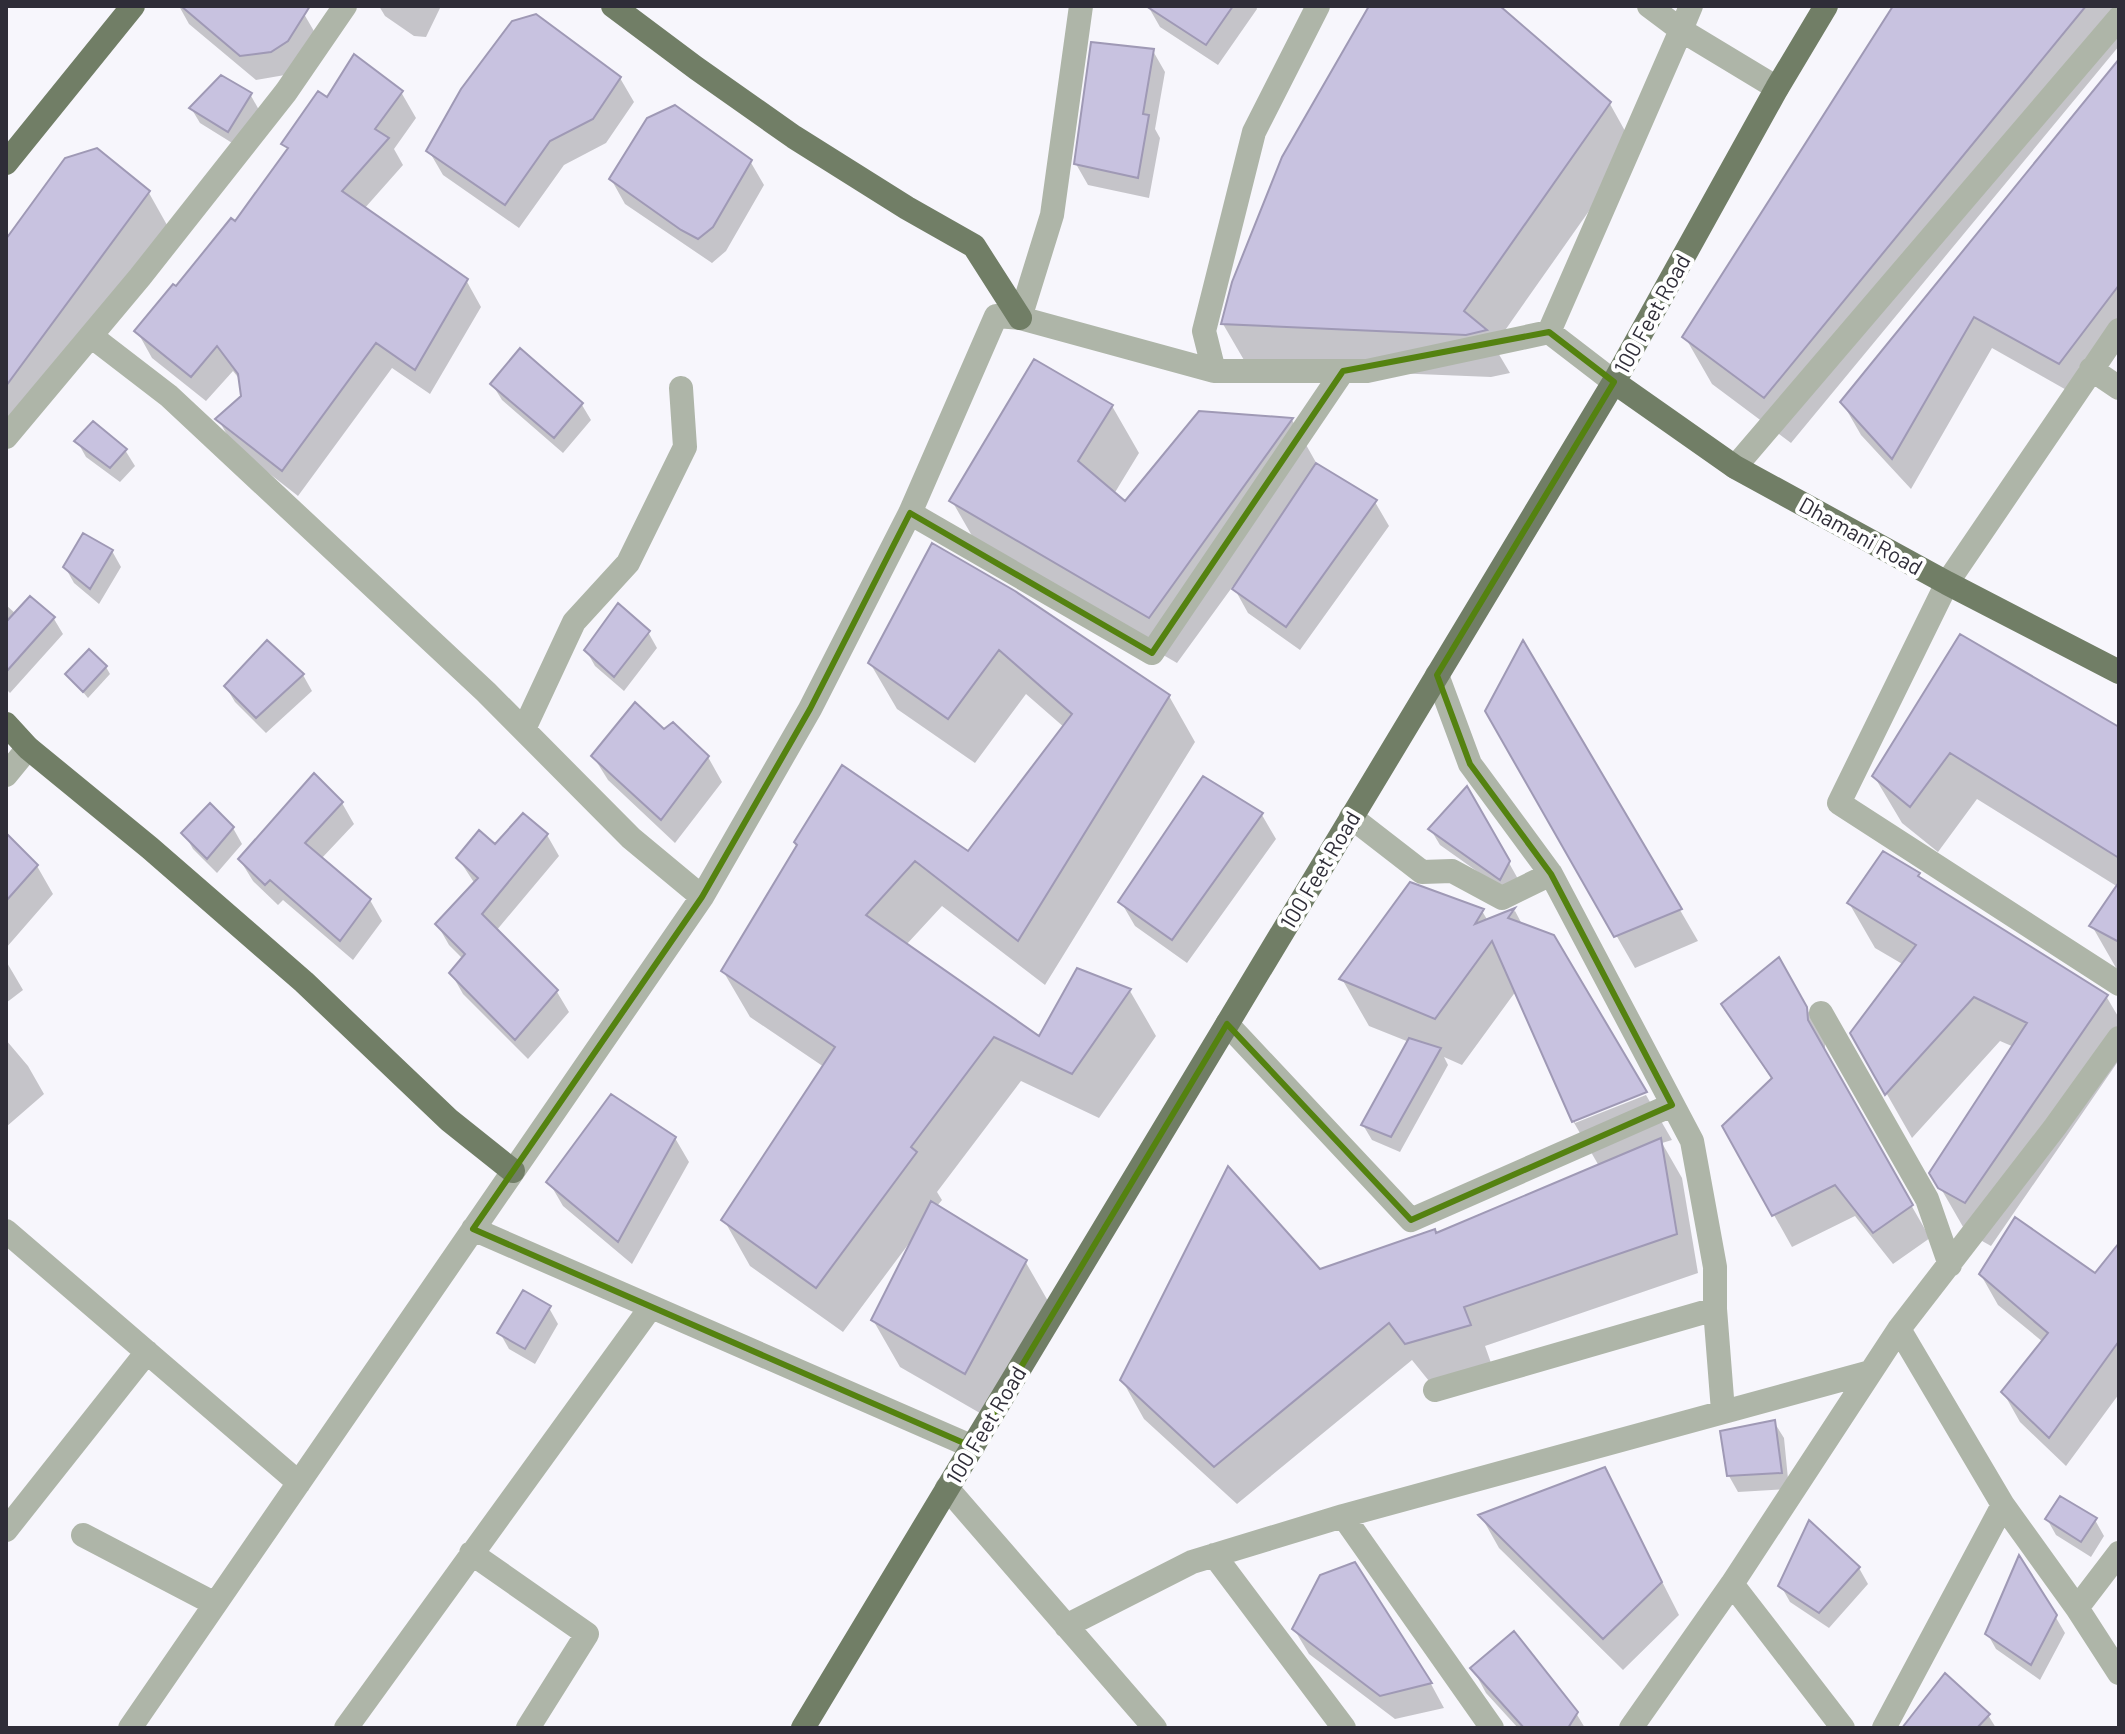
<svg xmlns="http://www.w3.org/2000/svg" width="2125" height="1734" font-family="Barlow,sans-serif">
	<rect width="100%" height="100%" fill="#f7f6fc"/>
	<path fill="#0003" d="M 179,6 L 294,6 L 304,14 L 318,38 L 285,75 L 256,80 L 189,24 Z
		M 379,6 L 441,6 L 426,37 L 414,36 L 385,16 Z
		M 1148,6 L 1256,6 L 1257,9 L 1218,65 L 1160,27 Z
		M 1371,6 L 1497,6 L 1610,104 L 1634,147 L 1494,346 L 1510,373 L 1491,377 L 1248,367 L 1223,324 Z
		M 1895,6 L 2119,6 L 2119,46 L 1791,443 L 1712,384 L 1685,337 Z
		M 1153,51 L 1165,72 L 1155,129 L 1160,138 L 1149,198 L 1088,185 L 1076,164 Z
		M 2119,62 L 2119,341 L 2077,396 L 1992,348 L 1911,489 L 1861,435 L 1842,402 Z
		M 620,78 L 634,102 L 606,143 L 564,165 L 519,228 L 443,175 L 429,151 Z
		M 401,92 L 416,118 L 394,149 L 403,165 L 364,209 L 466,280 L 481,307 L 430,394 L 392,368 L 298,496 L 233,445 L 218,419 L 243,397 L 241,381 L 233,371 L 206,401 L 152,358 L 137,331 L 235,224 L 288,151 L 284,144 L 328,100 Z
		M 250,94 L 259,110 L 237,146 L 200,123 L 191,108 Z
		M 96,150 L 149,193 L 167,225 L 6,443 L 6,242 Z
		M 750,161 L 764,185 L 726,251 L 712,263 L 625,204 L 611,179 Z
		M 520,351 L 582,405 L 591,420 L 563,453 L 502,400 L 492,384 Z
		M 1112,406 L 1139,453 L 1114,494 L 1126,504 L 1200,413 L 1292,420 L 1318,466 L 1375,502 L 1389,526 L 1300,650 L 1248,613 L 1233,586 L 1177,663 L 979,548 L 952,501 Z
		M 77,441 L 125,450 L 135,466 L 120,482 L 86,457 Z
		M 933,546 L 1169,696 L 1195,742 L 1045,985 L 942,906 L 906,945 L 1040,1039 L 1078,970 L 1130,991 L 1156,1036 L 1099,1118 L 1021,1081 L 937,1192 L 942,1200 L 937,1206 L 1025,1261 L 1052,1308 L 992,1420 L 900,1367 L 873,1320 L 912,1243 L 910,1242 L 843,1332 L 750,1266 L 724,1220 L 824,1067 L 750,1017 L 723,971 L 799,847 L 969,853 L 1065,728 L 1026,694 L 975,763 L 897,709 L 870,663 Z
		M 112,551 L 121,567 L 99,604 L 74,583 L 65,567 Z
		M 31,599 L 54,619 L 63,634 L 10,693 L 6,689 L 6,605 L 16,614 Z
		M 648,632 L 657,648 L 624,691 L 595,666 L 586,650 Z
		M 1961,637 L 2119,729 L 2119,973 L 2092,926 L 2118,887 L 1977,799 L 1938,852 L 1902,823 L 1874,776 Z
		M 106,667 L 110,674 L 88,698 L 68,674 Z
		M 303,675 L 312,691 L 266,733 L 235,702 L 226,687 Z
		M 1487,710 L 1680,910 L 1698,941 L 1635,968 Z
		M 664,732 L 708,757 L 722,782 L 675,843 L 608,780 L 593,756 Z
		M 342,803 L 354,824 L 321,859 L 370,900 L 382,921 L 353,960 L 283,900 L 278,905 L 253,881 L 240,860 Z
		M 1476,804 L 1518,879 L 1509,894 L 1440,845 L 1431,830 Z
		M 1262,815 L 1276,839 L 1187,963 L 1135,926 L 1121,902 Z
		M 233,828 L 242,844 L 217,873 L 193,849 L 184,833 Z
		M 547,835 L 559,856 L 496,931 L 557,992 L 569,1012 L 528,1059 L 463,994 L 451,973 L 463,959 L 449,945 L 437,924 L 475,884 L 458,858 L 495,846 Z
		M 6,836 L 37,866 L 53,894 L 6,948 Z
		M 1884,854 L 1919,875 L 1922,881 L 2106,996 L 2119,1018 L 2119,1060 L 1991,1246 L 1966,1232 L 1932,1173 L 2014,1047 L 2000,1041 L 1912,1138 L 1852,1033 L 1904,965 L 1875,948 L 1849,903 Z
		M 1482,911 L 1488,921 L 1515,911 L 1523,926 L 1575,1123 L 1646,1095 L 1672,1140 L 1662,1143 L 1682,1178 L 1698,1273 L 1485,1346 L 1491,1363 L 1429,1381 L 1412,1360 L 1237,1504 L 1144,1419 L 1122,1380 L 1436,1235 L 1599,1166 L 1573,1121 L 1516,991 L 1462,1065 L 1444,1057 L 1448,1065 L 1400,1152 L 1372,1140 L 1363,1125 L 1409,1042 L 1369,1026 L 1342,979 Z
		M 1779,960 L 1825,1041 L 1825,1055 L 1930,1238 L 1893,1264 L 1855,1216 L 1792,1247 L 1724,1126 L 1772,1080 L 1724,1005 Z
		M 6,961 L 23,990 L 6,1003 Z
		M 6,1040 L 28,1066 L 44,1094 L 6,1127 Z
		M 675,1138 L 689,1162 L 632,1264 L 563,1206 L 549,1182 Z
		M 2119,1246 L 2119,1394 L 2066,1466 L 2020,1422 L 2003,1392 L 2043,1342 L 1998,1305 L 1981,1275 L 2095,1276 Z
		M 549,1308 L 558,1324 L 535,1364 L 509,1349 L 500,1333 Z
		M 1774,1422 L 1784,1438 L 1789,1489 L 1738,1492 L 1729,1476 Z
		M 1605,1469 L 1679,1615 L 1623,1670 L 1499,1548 L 1481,1516 Z
		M 2047,1519 L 2095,1520 L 2104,1536 L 2091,1557 L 2056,1535 Z
		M 1354,1565 L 1431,1684 L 1444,1708 L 1395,1719 L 1309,1654 L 1294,1629 Z
		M 1859,1568 L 1868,1584 L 1829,1628 L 1790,1602 L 1781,1586 Z
		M 2055,1616 L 2065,1633 L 2040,1680 L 1996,1649 L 1987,1633 Z
		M 1473,1669 L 1576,1713 L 1585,1728 L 1518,1728 L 1486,1693 Z
		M 1988,1715 L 1996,1728 L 1905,1728 Z"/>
	<path fill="#c8c2e0" stroke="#9f99b5" stroke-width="2" d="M 181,6 L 310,6 L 288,41 L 271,52 L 240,56 Z
		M 1146,6 L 1233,6 L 1206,45 Z
		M 1369,6 L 1500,6 L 1611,102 L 1464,311 L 1487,330 L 1466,335 L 1221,324 L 1232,282 L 1282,157 Z
		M 1893,6 L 2086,6 L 1764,398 L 1682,337 Z
		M 536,14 L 621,77 L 593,119 L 550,141 L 505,205 L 426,151 L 461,89 L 512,21 Z
		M 1091,42 L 1154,49 L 1143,114 L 1149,115 L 1138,178 L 1074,164 Z
		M 354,54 L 403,91 L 375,129 L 389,138 L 342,191 L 468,279 L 415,370 L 376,343 L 282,471 L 215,419 L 241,396 L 238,374 L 217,346 L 191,377 L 134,331 L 173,284 L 176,286 L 231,218 L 235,221 L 288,148 L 281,144 L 318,91 L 327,97 Z
		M 2119,59 L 2119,285 L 2059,364 L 1974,317 L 1892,459 L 1840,402 Z
		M 221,75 L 252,93 L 228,132 L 189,108 Z
		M 675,105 L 752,160 L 713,227 L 698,239 L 681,230 L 609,179 L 647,118 Z
		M 97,148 L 150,191 L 6,386 L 6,239 L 65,158 Z
		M 520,348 L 583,403 L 554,438 L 490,384 Z
		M 1034,359 L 1113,405 L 1078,461 L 1125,501 L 1199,411 L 1293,418 L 1149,618 L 949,501 Z
		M 93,421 L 127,449 L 110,468 L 74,441 Z
		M 1316,463 L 1377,500 L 1286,627 L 1232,589 Z
		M 83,533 L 113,550 L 90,589 L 63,567 Z
		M 932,543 L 1015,591 L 1170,695 L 1018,941 L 915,861 L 866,915 L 1039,1036 L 1077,968 L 1131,989 L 1072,1074 L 994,1037 L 911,1147 L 917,1152 L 816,1288 L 721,1220 L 835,1047 L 721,971 L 797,845 L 794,842 L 842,765 L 968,851 L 1072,714 L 999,650 L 948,719 L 868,663 Z
		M 30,596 L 55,617 L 6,672 L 6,622 Z
		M 618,603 L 650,631 L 614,677 L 584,650 Z
		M 1960,634 L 2119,727 L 2119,858 L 1950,753 L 1910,807 L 1872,776 Z
		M 267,640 L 304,674 L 256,718 L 224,686 Z
		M 1523,640 L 1682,909 L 1614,937 L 1485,711 Z
		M 89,649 L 107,666 L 83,692 L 65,674 Z
		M 635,702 L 664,729 L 673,722 L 709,756 L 661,820 L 591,756 Z
		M 314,773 L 343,802 L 305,843 L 371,899 L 340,941 L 270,880 L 265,885 L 238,859 Z
		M 1203,776 L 1263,813 L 1172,940 L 1118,902 Z
		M 1467,786 L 1510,861 L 1500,880 L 1428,829 Z
		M 210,803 L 234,827 L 207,859 L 181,833 Z
		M 523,813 L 548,834 L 482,914 L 558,990 L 515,1040 L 449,973 L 465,954 L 435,924 L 478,878 L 456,858 L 479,830 L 495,844 Z
		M 6,833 L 38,865 L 6,901 Z
		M 1883,851 L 1920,873 L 1918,876 L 2108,995 L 1965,1203 L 1938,1188 L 1929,1173 L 2027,1023 L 1974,997 L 1885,1095 L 1850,1033 L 1916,945 L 1847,903 Z
		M 1410,882 L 1484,909 L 1475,924 L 1515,908 L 1508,918 L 1554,935 L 1647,1092 L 1572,1122 L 1492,941 L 1435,1019 L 1339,979 Z
		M 2119,882 L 2119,942 L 2089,926 Z
		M 1779,957 L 1807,1007 L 1808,1020 L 1913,1205 L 1873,1233 L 1835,1185 L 1772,1216 L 1722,1126 L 1772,1078 L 1721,1004 Z
		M 1409,1038 L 1441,1048 L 1391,1137 L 1361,1125 Z
		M 611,1094 L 676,1137 L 618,1242 L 546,1182 Z
		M 1661,1138 L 1677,1234 L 1464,1307 L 1471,1325 L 1405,1344 L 1389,1323 L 1214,1467 L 1120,1380 L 1228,1166 L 1320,1269 L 1435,1229 L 1436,1233 Z
		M 931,1201 L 1027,1260 L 965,1374 L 871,1320 Z
		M 2015,1217 L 2095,1273 L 2119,1243 L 2119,1341 L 2049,1438 L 2001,1392 L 2048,1333 L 1979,1274 Z
		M 523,1290 L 551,1306 L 525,1349 L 497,1333 Z
		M 1775,1420 L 1782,1473 L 1727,1476 L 1720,1431 Z
		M 1605,1467 L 1662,1582 L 1603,1639 L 1478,1515 Z
		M 2060,1496 L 2097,1518 L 2081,1542 L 2045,1519 Z
		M 1809,1520 L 1860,1567 L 1819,1613 L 1778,1586 Z
		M 2019,1555 L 2057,1615 L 2031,1665 L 1985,1634 Z
		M 1355,1562 L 1432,1683 L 1380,1696 L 1292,1629 L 1320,1575 Z
		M 1514,1631 L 1578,1712 L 1568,1728 L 1524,1728 L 1470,1668 Z
		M 1945,1673 L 1990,1714 L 1977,1728 L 1902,1728 Z"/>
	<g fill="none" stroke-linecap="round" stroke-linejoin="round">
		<path stroke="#aeb5a8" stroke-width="24" d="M 1691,6 L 1681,30 L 1777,88
			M 1020,318 L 1214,371 L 1367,371 L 1549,332
			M 2119,330 L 1947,583 L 1839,803 L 2119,984
			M 1549,332 L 1681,30 L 1649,6
			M 1549,332 L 1614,382
			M 91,336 L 169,396 L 486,692 L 631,838 L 702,897
			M 2091,369 L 2119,388
			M 1214,371 L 1204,331 L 1254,132 L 1318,6
			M 6,437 L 140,277 L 286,92 L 345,6
			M 1735,467 L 2119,18
			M 910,513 L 1152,653 L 1343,371
			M 1437,675 L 1470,764 L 1551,874
			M 524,729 L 574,622 L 628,563 L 685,447 L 681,388
			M 6,775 L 28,748
			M 1351,817 L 1422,872 L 1452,871 L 1502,898 L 1551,874 L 1692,1141 L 1715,1267 L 1715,1309 L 1723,1411
			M 1821,1013 L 1927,1199 L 1950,1265
			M 1227,1024 L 1411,1220 L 1672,1105
			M 473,1229 L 973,1447
			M 6,1231 L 299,1483
			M 1899,1329 L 2003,1505
			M 1435,1390 L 1715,1309
			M 947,1488 L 1155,1728
			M 1343,1516 L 1492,1728
			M 6,1530 L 147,1352
			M 83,1535 L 215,1604
			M 471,1553 L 587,1634 L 528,1728
			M 1214,1555 L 1344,1728
			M 1732,1584 L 1843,1728
			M 2077,1608 L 2119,1673
			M 1066,1626 L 1192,1562 L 1343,1516 L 1870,1372
			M 130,1728 L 702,897 L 810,709 L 910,513 L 996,316 L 1020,318 L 1052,215 L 1081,6
			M 346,1728 L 651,1307
			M 1631,1728 L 1732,1584 L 1899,1329 L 2055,1127 L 2119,1038
			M 1884,1728 L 2003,1505 L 2077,1608 L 2119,1553"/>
		<path stroke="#717e66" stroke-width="24" d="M 613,6 L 696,68 L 794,137 L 907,208 L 974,246 L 1020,318
			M 6,163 L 133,6
			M 1614,382 L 1735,467 L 1947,583 L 2119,672
			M 6,724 L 28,748 L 150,848 L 304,982 L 449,1120 L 513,1171
			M 803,1728 L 1614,382 L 1777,88 L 1826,6"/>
	</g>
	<path fill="none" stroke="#548210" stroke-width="6" stroke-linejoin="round" d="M 1549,332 L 1614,382 L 1437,675 L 1470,764 L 1551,874 L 1672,1105 L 1411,1220 L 1227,1024 L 973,1447 L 473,1229 L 702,897 L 810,709 L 910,513 L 1152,653 L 1343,371 Z"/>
	<g text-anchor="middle" stroke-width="8" stroke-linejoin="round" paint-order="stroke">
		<g font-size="22" fill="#2f2d38" stroke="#fff">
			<text transform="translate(1652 314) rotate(-61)" y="8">100 Feet Road</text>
			<text transform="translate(1861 536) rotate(29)" y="8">Dhamani Road</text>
			<text transform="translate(1320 870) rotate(-59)" y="8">100 Feet Road</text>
			<text transform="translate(986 1425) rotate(-59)" y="8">100 Feet Road</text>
		</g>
	</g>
	<rect width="2125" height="1734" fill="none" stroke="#2f2d38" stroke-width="16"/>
</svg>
